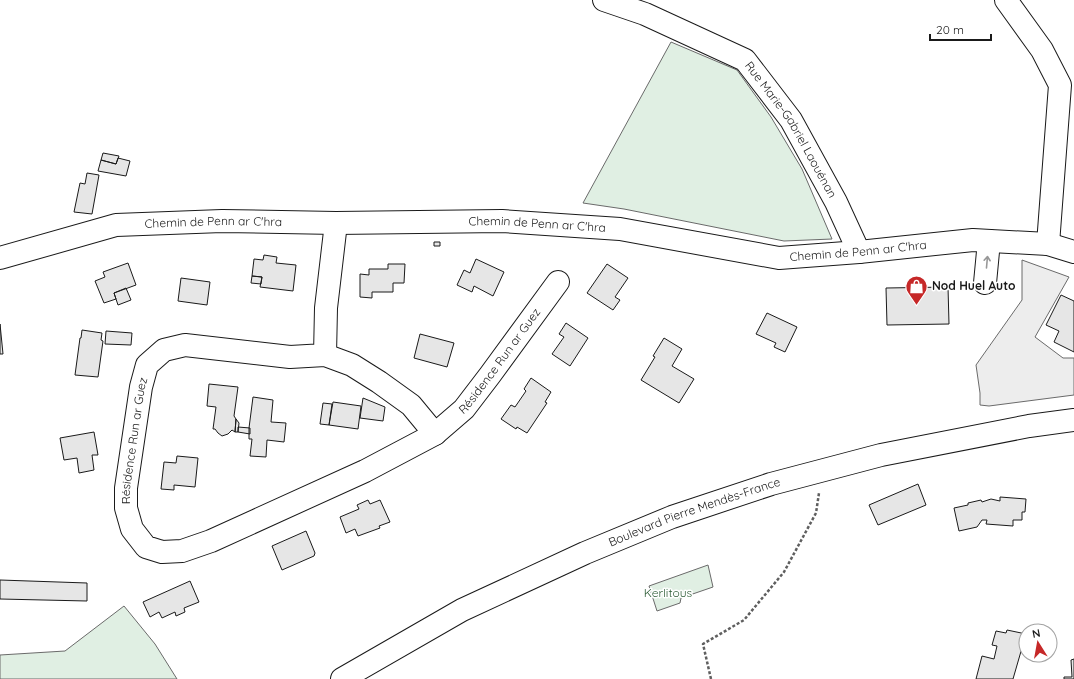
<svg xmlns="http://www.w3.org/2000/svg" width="1074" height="679" font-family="Quicksand,sans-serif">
	<rect width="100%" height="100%" fill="#fff"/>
	<path fill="#e0efe3" stroke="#6a6a6a" d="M 671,42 L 737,70 L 771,117 L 802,169 L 832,239 L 784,241 L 624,209 L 583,203 Z
		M 708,565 L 713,587 L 681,598 L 680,603 L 657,611 L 649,586 Z
		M 124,606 L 155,644 L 177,679 L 0,679 L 0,655 L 65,651 Z"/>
	<path fill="#ededed" stroke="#6a6a6a" d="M 1022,260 L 1069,277 L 1035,337 L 1063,358 L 1074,358 L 1074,395 L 989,406 L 980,405 L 980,393 L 976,365 L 1022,300 Z"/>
	<path fill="#e6e6e6" stroke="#1a1a1a" d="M 103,153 L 119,156 L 116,164 L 101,160 Z
		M 118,158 L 130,161 L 126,176 L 98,171 L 101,160 L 116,164 Z
		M 87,173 L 99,175 L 92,214 L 74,212 L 80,183 L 85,184 Z
		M 434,242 L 440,242 L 440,246 L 434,246 Z
		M 264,255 L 277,257 L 276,263 L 296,265 L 293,291 L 260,287 L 262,277 L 252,276 L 254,259 L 263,260 Z
		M 476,259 L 504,272 L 493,296 L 474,286 L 472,292 L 457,285 L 464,270 L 470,273 Z
		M 128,263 L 136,285 L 114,293 L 116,299 L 104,303 L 95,281 L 105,277 L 103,272 Z
		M 388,264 L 405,264 L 404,283 L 393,283 L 393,292 L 372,292 L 372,298 L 360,297 L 360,274 L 369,275 L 369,269 L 388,269 Z
		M 607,264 L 628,278 L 615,297 L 620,300 L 613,310 L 587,293 Z
		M 252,276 L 262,277 L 261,284 L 251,283 Z
		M 181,278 L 210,282 L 207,305 L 178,301 Z
		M 948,287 L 949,324 L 887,325 L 886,288 Z
		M 126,288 L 131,300 L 118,305 L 114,293 Z
		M 1061,295 L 1074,301 L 1074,352 L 1054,342 L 1059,331 L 1046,325 Z
		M 767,313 L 797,327 L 785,352 L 774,347 L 776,343 L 756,334 Z
		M 566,323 L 588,338 L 570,366 L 552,354 L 564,337 L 559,334 Z
		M 0,324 L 3,354 L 0,354 Z
		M 82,330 L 102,333 L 101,340 L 103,341 L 98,377 L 75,375 L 80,338 L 81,338 Z
		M 106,331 L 132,333 L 131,345 L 105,344 Z
		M 420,334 L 454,343 L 447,367 L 414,358 Z
		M 664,338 L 682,349 L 672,366 L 694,379 L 679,403 L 641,380 L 655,357 L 653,356 Z
		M 531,378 L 551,392 L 545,402 L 547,403 L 527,433 L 517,427 L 516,429 L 501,419 L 511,405 L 515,407 L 526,391 L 524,389 Z
		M 209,384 L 238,387 L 234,416 L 236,419 L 235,432 L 232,430 L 228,434 L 222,436 L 218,433 L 215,429 L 213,429 L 216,407 L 207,406 Z
		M 253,397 L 273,400 L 271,422 L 286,423 L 284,442 L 267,440 L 266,457 L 250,456 L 252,439 L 249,439 L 249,428 Z
		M 363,398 L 385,407 L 383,421 L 360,418 Z
		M 333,402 L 361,406 L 358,429 L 329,425 Z
		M 323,403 L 332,404 L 329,425 L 320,424 Z
		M 236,419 L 239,423 L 238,432 L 235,432 Z
		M 238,427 L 250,428 L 250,434 L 238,432 Z
		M 94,432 L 98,455 L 92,455 L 94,470 L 79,473 L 77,458 L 64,460 L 60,438 Z
		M 177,456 L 198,458 L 195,487 L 174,485 L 174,490 L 161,489 L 164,462 L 176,463 Z
		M 918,484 L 926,505 L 878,525 L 869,505 Z
		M 1000,497 L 1026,499 L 1025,512 L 1022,512 L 1022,520 L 1013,520 L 1013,526 L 986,524 L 987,520 L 982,520 L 977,527 L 959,531 L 954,508 L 968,505 L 968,503 L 981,500 L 982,502 L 991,499 L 1000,501 Z
		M 368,500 L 370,504 L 380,500 L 390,522 L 379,526 L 380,528 L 358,536 L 355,529 L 346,533 L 340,517 L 359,509 L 357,505 Z
		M 306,531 L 315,553 L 314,556 L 282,570 L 272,546 Z
		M 0,580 L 87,583 L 87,601 L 0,599 Z
		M 190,581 L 199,602 L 184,608 L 185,612 L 176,616 L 175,612 L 162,618 L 159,612 L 150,617 L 143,602 Z
		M 1007,630 L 1026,634 L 1013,679 L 976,679 L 982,656 L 994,659 L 997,646 L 992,645 L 996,631 L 1006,633 Z
		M 1074,659 L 1074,679 L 1064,679 L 1064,677 L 1072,677 L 1071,660 Z"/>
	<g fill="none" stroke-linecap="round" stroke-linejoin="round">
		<defs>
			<g id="minor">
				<path id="s1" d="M 604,0 L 645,14 L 745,60 L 791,120 L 836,202 L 859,252"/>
				<path d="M 1006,0 L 1042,50 L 1060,85 L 1048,244"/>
				<path id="s2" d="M 0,258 L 116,225 L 222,221 L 336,223 L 502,221 L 620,229 L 779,258 L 859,252 L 973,240 L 1048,244 L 1074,252"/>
				<path d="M 985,283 L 989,241"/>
				<path id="s3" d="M 325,355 L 352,365 L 379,382 L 411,405 L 435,434 L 365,471 L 211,541 L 182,551 L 162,552 L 146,547 L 132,529 L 126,508 L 126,488 L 141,387 L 147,365 L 164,350 L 185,345 L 290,357 L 325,355 L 326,308 L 336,223"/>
				<path id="s4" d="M 435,434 L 464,409 L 490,375 L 558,282"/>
			</g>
			<g id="major">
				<path id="s5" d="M 342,679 L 462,610 L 585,553 L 672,517 L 771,484 L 881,455 L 1029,426 L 1074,420"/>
			</g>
		</defs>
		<use href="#minor" stroke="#1a1a1a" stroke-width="24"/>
		<use href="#major" stroke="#1a1a1a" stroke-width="24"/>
		<path stroke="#5f5f5f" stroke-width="2.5" stroke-dasharray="3 2" stroke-linecap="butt" d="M 711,679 L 703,644 L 744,620 L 784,572 L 816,513 L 819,493"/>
		<use href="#minor" stroke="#fff" stroke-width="22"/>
		<use href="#major" stroke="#fff" stroke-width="22"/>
	</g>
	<defs><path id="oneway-shaft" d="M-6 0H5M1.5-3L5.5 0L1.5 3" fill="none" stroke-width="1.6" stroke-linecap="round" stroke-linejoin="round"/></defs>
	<use stroke="#989898" href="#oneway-shaft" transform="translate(987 262) rotate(-85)"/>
	<defs>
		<symbol id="shop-pin" viewBox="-11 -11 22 30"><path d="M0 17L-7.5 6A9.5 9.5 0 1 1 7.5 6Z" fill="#c62828" stroke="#fff"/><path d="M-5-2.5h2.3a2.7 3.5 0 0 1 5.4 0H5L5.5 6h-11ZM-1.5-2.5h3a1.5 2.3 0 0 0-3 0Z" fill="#fff"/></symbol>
	</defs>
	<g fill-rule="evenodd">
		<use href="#shop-pin" x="904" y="274" width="25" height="34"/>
	</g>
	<g text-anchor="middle" stroke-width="3" stroke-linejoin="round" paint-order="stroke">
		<g font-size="12" fill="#1a1a1a" stroke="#fff">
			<text dy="4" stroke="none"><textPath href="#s1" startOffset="237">Rue Marie-Gabriel Laouénan</textPath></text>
			<text dy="4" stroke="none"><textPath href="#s2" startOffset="218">Chemin de Penn ar C'hra</textPath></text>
			<text dy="4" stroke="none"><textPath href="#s2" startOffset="542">Chemin de Penn ar C'hra</textPath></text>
			<text dy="4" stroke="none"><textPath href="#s2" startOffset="866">Chemin de Penn ar C'hra</textPath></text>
			<text dy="4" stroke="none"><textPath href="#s4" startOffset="98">Résidence Run ar Guez</textPath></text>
			<text dy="4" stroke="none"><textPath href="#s3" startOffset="566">Résidence Run ar Guez</textPath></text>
			<text dy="4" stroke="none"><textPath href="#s5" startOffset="391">Boulevard Pierre Mendès-France</textPath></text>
		</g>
		<g font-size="12" font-weight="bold" fill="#1a1a1a" stroke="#fff" text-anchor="start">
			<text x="932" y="290">Nod Huel Auto</text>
		</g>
		<g font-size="12" fill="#2b5a34" stroke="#fff">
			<text x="668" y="597">Kerlitous</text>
		</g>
	</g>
	<g transform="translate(1038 643) rotate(349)"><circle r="19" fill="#ffffff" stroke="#a3a3a3"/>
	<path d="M0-3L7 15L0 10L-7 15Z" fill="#c62828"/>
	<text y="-6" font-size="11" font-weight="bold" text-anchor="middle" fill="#1a1a1a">N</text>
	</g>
	<path d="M930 34v6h61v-6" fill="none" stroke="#1a1a1a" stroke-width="2"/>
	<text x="936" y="34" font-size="12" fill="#1a1a1a" stroke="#ffffff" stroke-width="3" paint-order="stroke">20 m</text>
</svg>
